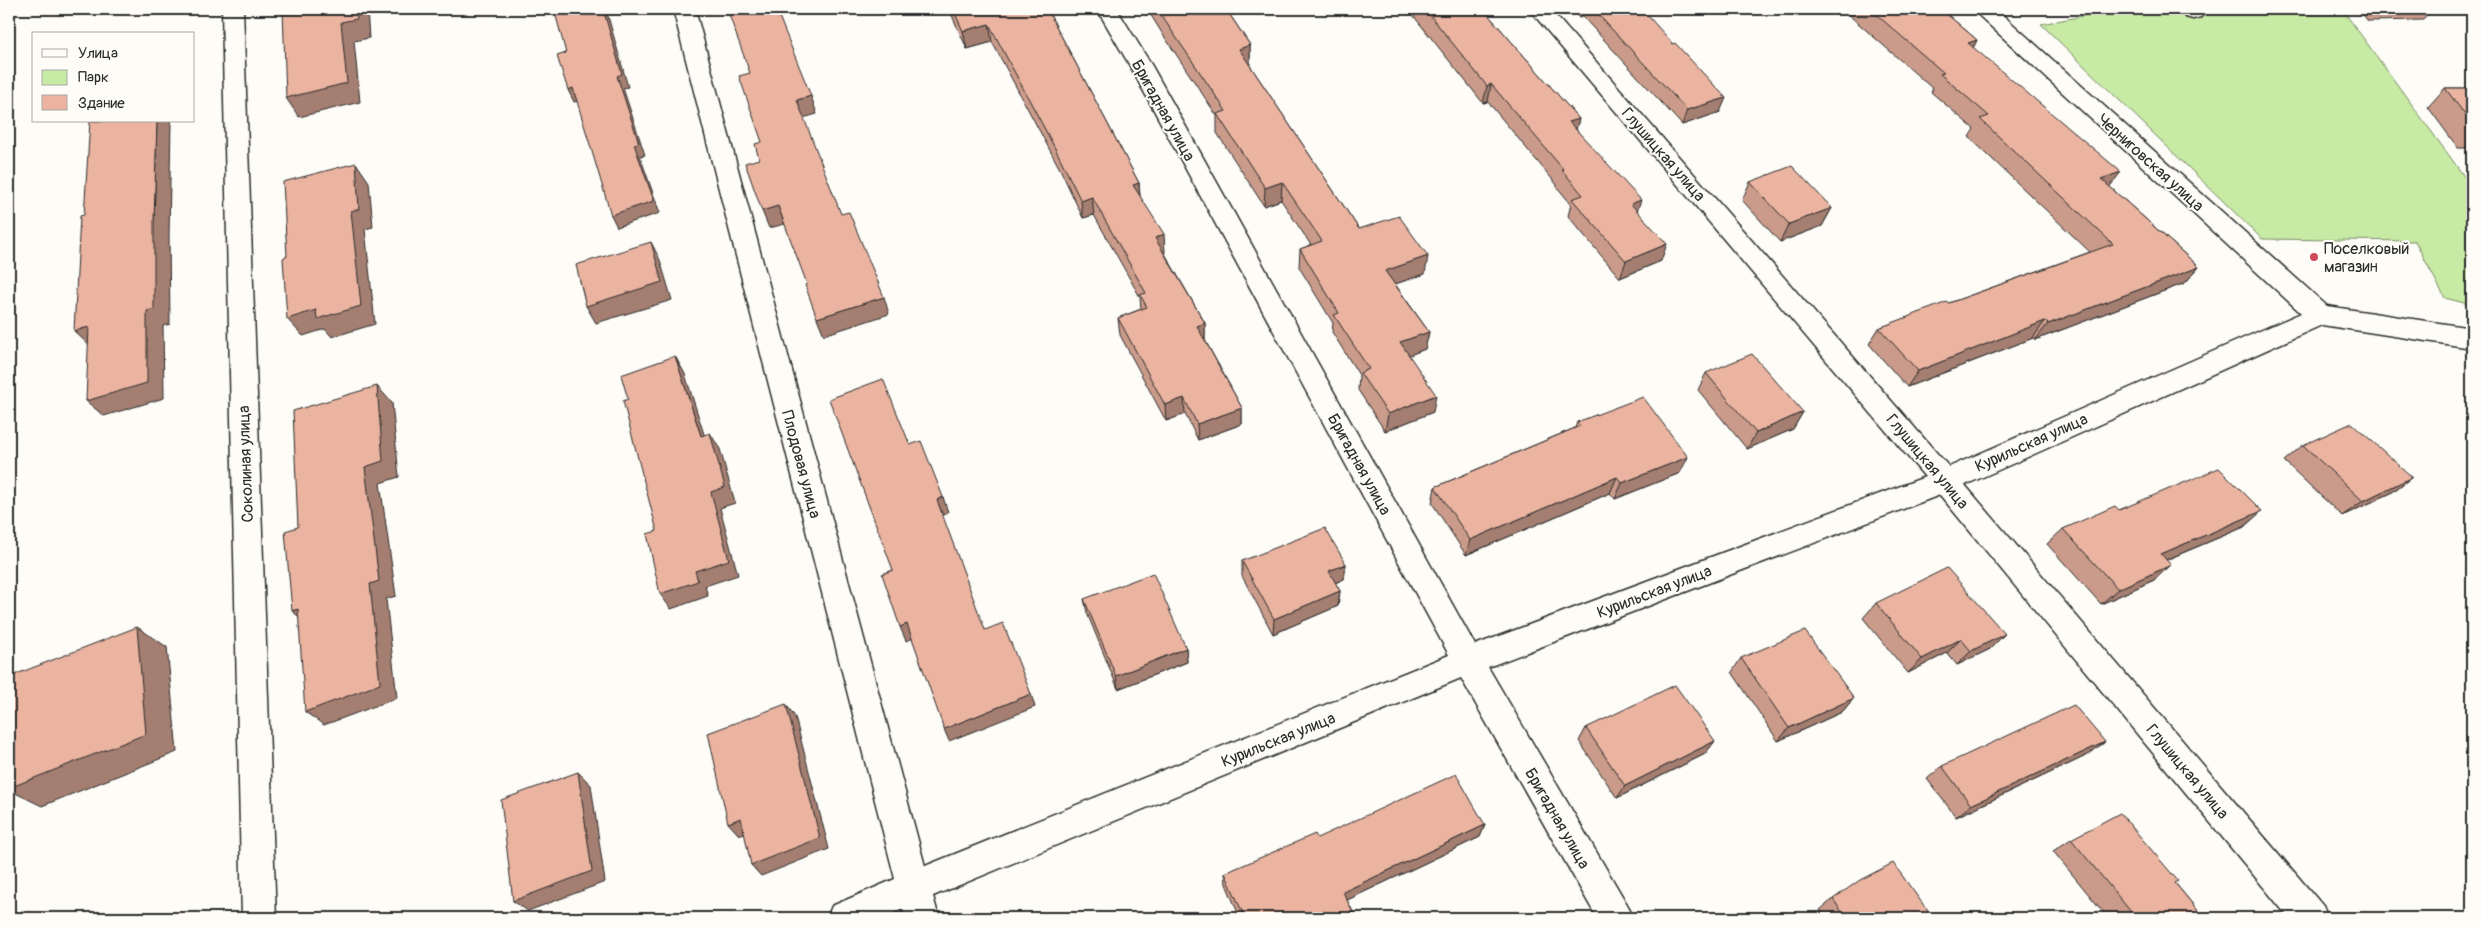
<svg xmlns="http://www.w3.org/2000/svg" width="2481" height="927" font-family="Pangolin,sans-serif">
	<rect width="100%" height="100%" fill="#fdfcf7"/>
	<filter id="ink" filterUnits="userSpaceOnUse"><feTurbulence type="fractalNoise" baseFrequency=".02" numOctaves="2"/><feDisplacementMap in="SourceGraphic" scale="10" xChannelSelector="R" yChannelSelector="G"/><feConvolveMatrix kernelMatrix="1 2 1 2 8 2 1 2 1" color-interpolation-filters="sRGB"/></filter>
	<g filter="url(#ink)">
		<path fill="#c7eaa4" stroke="#798a68" d="M 2119,9 L 2342,9 L 2472,187 L 2472,305 L 2445,298 L 2415,241 L 2262,239 L 2041,24 Z"/>
		<g fill="none" stroke-linecap="round" stroke-linejoin="round">
			<defs>
				<path id="street" d="M 222,9 L 243,9 L 276,918 L 242,918 Z
					M 673,9 L 695,9 L 925,866 L 1449,655 L 1130,66 L 1097,9 L 1117,9 L 1152,66 L 1475,645 L 1925,477 L 1529,9 L 1550,9 L 1949,467 L 2301,313 L 1972,9 L 1996,9 L 2327,306 L 2472,328 L 2472,348 L 2322,325 L 1965,485 L 2323,906 L 2328,918 L 2289,918 L 1940,495 L 1488,667 L 1628,906 L 1633,918 L 1597,918 L 1461,678 L 933,896 L 939,918 L 905,918 L 903,909 L 883,918 L 827,918 L 832,906 L 895,879 Z
					M 2181,9 L 2202,9 L 2204,12 L 2201,17 L 2193,19 L 2185,17 Z"/>
			</defs>
			<use href="#street" stroke="#2b2b2b" stroke-width="3"/>
			<use href="#street" fill="#fdfcf7" fill-rule="evenodd"/>
		</g>
		<path fill="#ca9b8a" stroke="#2b2b2b" d="M 949,9 L 1047,9 L 1139,183 L 1140,196 L 1165,252 L 1164,252 L 1205,323 L 1205,340 L 1242,408 L 1242,424 L 1198,440 L 1185,414 L 1166,421 L 1120,335 L 1118,318 L 1141,309 L 1140,297 L 1094,215 L 1083,218 L 1061,171 L 992,42 L 967,49 Z
			M 1147,9 L 1226,9 L 1250,45 L 1250,64 L 1249,64 L 1359,229 L 1425,274 L 1395,284 L 1429,332 L 1425,349 L 1409,355 L 1433,412 L 1385,431 L 1358,390 L 1359,375 L 1332,332 L 1333,323 L 1299,267 L 1300,249 L 1311,245 L 1281,200 L 1264,206 L 1217,133 L 1217,116 L 1162,33 Z
			M 1408,9 L 1483,9 L 1579,119 L 1576,129 L 1637,211 L 1661,261 L 1620,278 L 1568,216 L 1571,204 L 1557,187 L 1557,185 L 1488,102 L 1483,103 Z
			M 1571,9 L 1642,9 L 1720,112 L 1682,125 L 1583,17 L 1579,18 Z
			M 1842,9 L 1941,9 L 1977,40 L 1973,48 L 2110,187 L 2199,267 L 2185,283 L 2035,340 L 2033,338 L 1907,387 L 1869,344 L 1879,328 L 1949,303 L 2090,252 L 1969,137 L 1974,129 L 1931,92 L 1933,89 Z
			M 2020,9 L 2039,9 L 2025,13 Z
			M 2358,9 L 2433,9 L 2423,20 L 2368,21 Z
			M 2445,88 L 2472,88 L 2472,148 L 2458,148 L 2428,107 Z
			M 1750,182 L 1832,208 L 1822,226 L 1780,242 L 1742,200 Z
			M 1706,373 L 1803,412 L 1793,429 L 1747,449 L 1698,390 Z
			M 1577,422 L 1680,473 L 1615,499 L 1610,493 L 1466,555 L 1432,503 L 1435,487 L 1575,428 Z
			M 2303,445 L 2412,477 L 2391,493 L 2342,516 L 2284,461 Z
			M 2119,510 L 2244,527 L 2166,560 L 2171,565 L 2154,580 L 2101,604 L 2047,544 L 2063,529 Z
			M 1242,561 L 1346,564 L 1344,579 L 1335,583 L 1340,591 L 1338,606 L 1273,634 L 1242,576 Z
			M 1084,599 L 1186,648 L 1187,662 L 1118,689 L 1087,613 Z
			M 1876,603 L 2005,634 L 1990,649 L 1957,665 L 1947,653 L 1908,673 L 1863,618 Z
			M 1741,658 L 1854,698 L 1842,712 L 1778,741 L 1732,672 Z
			M 1586,728 L 1715,741 L 1705,754 L 1617,798 L 1579,741 Z
			M 2088,755 L 1956,817 L 1927,779 L 1942,766 Z
			M 1485,825 L 1480,837 L 1347,900 L 1356,918 L 1240,918 L 1226,884 L 1225,873 L 1317,838 Z
			M 2071,839 L 2175,883 L 2204,918 L 2108,918 L 2053,851 Z
			M 1833,899 L 1933,918 L 1826,918 L 1820,910 Z"/>
		<path fill="#a47e71" stroke="#2b2b2b" d="M 356,9 L 367,9 L 369,38 L 354,41 L 360,102 L 299,117 L 286,98 L 341,22 Z
			M 603,9 L 606,9 L 628,87 L 623,88 L 645,155 L 640,156 L 660,213 L 617,227 L 611,215 L 634,144 L 617,76 Z
			M 1581,9 L 1585,9 L 1583,17 L 1579,18 Z
			M 2028,9 L 2039,9 L 2025,13 Z
			M 989,24 L 992,42 L 967,49 L 963,31 Z
			M 1977,40 L 1968,58 L 1968,43 Z
			M 1250,45 L 1250,64 L 1239,67 L 1239,49 Z
			M 1491,84 L 1488,102 L 1483,103 L 1487,86 Z
			M 573,88 L 579,101 L 574,102 L 568,90 Z
			M 811,96 L 817,114 L 803,118 L 797,100 Z
			M 1726,98 L 1720,112 L 1682,125 L 1687,110 Z
			M 1579,119 L 1574,137 L 1569,122 Z
			M 157,121 L 171,121 L 169,237 L 170,324 L 163,326 L 164,398 L 104,416 L 86,401 L 154,221 Z
			M 356,163 L 369,182 L 373,227 L 365,229 L 375,324 L 332,337 L 325,329 L 303,336 L 287,319 L 351,211 Z
			M 2121,172 L 2108,189 L 2101,179 Z
			M 1282,182 L 1281,200 L 1264,206 L 1265,188 Z
			M 1139,183 L 1140,200 L 1133,185 Z
			M 1092,197 L 1094,215 L 1083,218 L 1081,201 Z
			M 1641,200 L 1635,217 L 1631,204 Z
			M 778,206 L 785,224 L 769,228 L 762,211 Z
			M 1832,208 L 1822,226 L 1780,242 L 1789,224 Z
			M 1164,234 L 1165,252 L 1156,255 L 1155,238 Z
			M 651,242 L 660,260 L 672,300 L 596,323 L 586,306 Z
			M 1667,244 L 1661,261 L 1620,278 L 1626,261 Z
			M 1428,256 L 1425,274 L 1383,288 L 1385,271 Z
			M 2199,267 L 2185,283 L 2035,340 L 2048,324 Z
			M 884,297 L 889,314 L 824,335 L 817,318 Z
			M 2045,321 L 2033,338 L 1907,387 L 1918,371 Z
			M 1205,323 L 1205,340 L 1198,342 L 1197,326 Z
			M 89,327 L 91,347 L 74,331 Z
			M 1429,332 L 1425,349 L 1397,360 L 1400,342 Z
			M 675,356 L 685,374 L 710,453 L 701,436 Z
			M 377,386 L 392,403 L 399,477 L 380,483 L 396,596 L 386,599 L 397,698 L 324,725 L 305,712 L 370,584 L 365,467 Z
			M 1436,395 L 1433,412 L 1385,431 L 1388,414 Z
			M 1184,398 L 1185,414 L 1166,421 L 1165,405 Z
			M 1242,408 L 1242,424 L 1198,440 L 1197,424 Z
			M 1803,412 L 1793,429 L 1747,449 L 1756,433 Z
			M 710,433 L 720,449 L 735,503 L 720,508 L 738,575 L 705,586 L 708,596 L 671,609 L 660,594 L 695,571 Z
			M 1688,457 L 1680,473 L 1615,499 L 1622,483 Z
			M 1617,477 L 1610,493 L 1466,555 L 1470,540 Z
			M 2412,477 L 2391,493 L 2342,516 L 2363,501 Z
			M 943,497 L 948,512 L 942,515 L 937,500 Z
			M 2262,511 L 2244,527 L 2144,569 L 2161,554 Z
			M 1346,564 L 1344,579 L 1327,586 L 1329,571 Z
			M 2171,565 L 2154,580 L 2101,604 L 2118,589 Z
			M 1340,591 L 1338,606 L 1273,634 L 1274,619 Z
			M 298,609 L 310,626 L 292,611 Z
			M 907,624 L 914,638 L 906,641 L 900,627 Z
			M 137,627 L 167,647 L 177,752 L 42,806 L 9,790 L 9,788 Z
			M 2005,634 L 1990,649 L 1957,665 L 1971,651 Z
			M 1961,639 L 1947,653 L 1908,673 L 1922,659 Z
			M 1186,648 L 1187,662 L 1118,689 L 1116,676 Z
			M 1031,694 L 1035,707 L 949,741 L 944,729 Z
			M 1854,698 L 1842,712 L 1778,741 L 1789,728 Z
			M 786,704 L 795,717 L 829,849 L 761,876 L 751,865 Z
			M 1715,741 L 1705,754 L 1617,798 L 1625,786 Z
			M 2105,742 L 2088,755 L 1956,817 L 1971,805 Z
			M 578,772 L 591,785 L 605,882 L 528,911 L 513,901 Z
			M 741,818 L 751,830 L 739,835 L 728,823 Z
			M 1485,825 L 1480,837 L 1341,903 L 1343,892 Z"/>
		<path fill="#ebb4a1" stroke="#2b2b2b" d="M 283,9 L 356,9 L 357,19 L 341,22 L 347,83 L 286,98 Z
			M 554,9 L 603,9 L 622,74 L 617,76 L 639,143 L 634,144 L 654,201 L 611,215 L 573,88 L 568,90 L 557,56 L 566,53 Z
			M 727,9 L 776,9 L 811,96 L 797,100 L 841,214 L 849,212 L 884,297 L 817,318 L 805,285 L 807,284 L 778,206 L 762,211 L 745,163 L 759,159 L 755,144 L 762,142 L 739,76 L 750,73 Z
			M 953,9 L 1047,9 L 1139,183 L 1133,185 L 1164,234 L 1155,238 L 1205,323 L 1197,326 L 1242,408 L 1197,424 L 1184,398 L 1165,405 L 1118,318 L 1147,307 L 1140,295 L 1146,293 L 1092,197 L 1081,201 L 1058,154 L 989,24 L 963,31 Z
			M 1157,9 L 1226,9 L 1250,45 L 1239,49 L 1359,229 L 1399,216 L 1428,256 L 1385,271 L 1429,332 L 1400,342 L 1436,395 L 1388,414 L 1360,373 L 1369,369 L 1334,315 L 1339,313 L 1300,249 L 1322,241 L 1282,182 L 1265,188 L 1217,114 L 1226,111 Z
			M 1425,9 L 1483,9 L 1579,119 L 1569,122 L 1641,200 L 1631,204 L 1667,244 L 1626,261 L 1572,199 L 1583,195 L 1562,170 L 1563,169 L 1491,84 L 1487,86 Z
			M 1593,9 L 1642,9 L 1673,44 L 1675,43 L 1726,98 L 1687,110 Z
			M 1870,9 L 1941,9 L 1977,40 L 1968,43 L 2121,172 L 2101,179 L 2199,267 L 2048,324 L 2045,321 L 1918,371 L 1879,328 L 1947,302 L 1949,303 L 2113,244 L 1980,119 L 1989,116 L 1940,74 L 1944,73 Z
			M 2445,88 L 2472,88 L 2472,124 Z
			M 90,121 L 157,121 L 154,221 L 154,309 L 147,311 L 147,383 L 86,401 L 89,327 L 74,331 L 80,216 L 84,215 Z
			M 356,163 L 359,209 L 351,211 L 361,306 L 317,319 L 316,310 L 287,319 L 283,258 L 287,256 L 283,182 Z
			M 1792,166 L 1832,208 L 1789,224 L 1750,182 Z
			M 651,242 L 662,282 L 586,306 L 576,265 Z
			M 1752,354 L 1803,412 L 1756,433 L 1706,373 Z
			M 675,356 L 701,436 L 710,433 L 725,487 L 711,492 L 729,560 L 695,571 L 698,581 L 660,594 L 647,534 L 657,531 L 623,401 L 628,399 L 621,375 Z
			M 883,379 L 910,445 L 921,441 L 943,497 L 937,500 L 985,630 L 1003,623 L 1031,694 L 944,729 L 907,624 L 900,627 L 882,574 L 893,570 L 829,399 Z
			M 377,386 L 383,461 L 365,467 L 379,581 L 370,584 L 380,684 L 305,712 L 298,609 L 292,611 L 285,531 L 298,527 L 293,411 Z
			M 1643,397 L 1688,457 L 1622,483 L 1617,477 L 1470,540 L 1435,487 L 1580,426 L 1577,422 Z
			M 2352,423 L 2412,477 L 2363,501 L 2303,445 Z
			M 2219,468 L 2262,511 L 2161,554 L 2171,565 L 2118,589 L 2063,529 L 2115,506 L 2119,510 Z
			M 1325,528 L 1346,564 L 1329,571 L 1340,591 L 1274,619 L 1242,561 Z
			M 1947,568 L 2005,634 L 1971,651 L 1961,639 L 1922,659 L 1876,603 Z
			M 1153,573 L 1186,648 L 1116,676 L 1084,599 Z
			M 137,627 L 146,734 L 9,788 L 9,677 Z
			M 1805,631 L 1854,698 L 1789,728 L 1741,658 Z
			M 1675,685 L 1715,741 L 1625,786 L 1586,728 Z
			M 786,704 L 820,838 L 751,865 L 741,818 L 728,823 L 708,733 Z
			M 2074,705 L 2105,742 L 1971,805 L 1942,766 Z
			M 578,772 L 592,871 L 513,901 L 501,800 Z
			M 1456,774 L 1485,825 L 1343,892 L 1356,918 L 1245,918 L 1225,873 L 1315,834 L 1317,838 Z
			M 2120,813 L 2178,881 L 2175,883 L 2204,918 L 2136,918 L 2071,839 Z
			M 1893,863 L 1933,918 L 1846,918 L 1833,899 L 1860,880 Z"/>
	</g>
	<circle fill="#d1495b" stroke="#fdfcf7" stroke-width="2" cx="2314" cy="257" r="5"/>
	<g text-anchor="middle" stroke-width="4" stroke-linejoin="round" paint-order="stroke">
		<g font-size="16" fill="#2b2b2b" stroke="#fdfcf7">
			<text transform="translate(1164 110) rotate(61)" y="6">Бригадная улица</text>
			<text transform="translate(1664 154) rotate(49)" y="6">Глушицкая улица</text>
			<text transform="translate(2151 162) rotate(42)" y="6">Черниговская улица</text>
			<text transform="translate(2031 442) rotate(-24)" y="6">Курильская улица</text>
			<text transform="translate(1928 461) rotate(50)" y="6">Глушицкая улица</text>
			<text transform="translate(245 464) rotate(-92)" y="6">Соколиная улица</text>
			<text transform="translate(802 464) rotate(75)" y="6">Плодовая улица</text>
			<text transform="translate(1360 464) rotate(61)" y="6">Бригадная улица</text>
			<text transform="translate(1654 591) rotate(-21)" y="6">Курильская улица</text>
			<text transform="translate(1278 739) rotate(-22)" y="6">Курильская улица</text>
			<text transform="translate(2188 771) rotate(50)" y="6">Глушицкая улица</text>
			<text transform="translate(1558 818) rotate(60)" y="6">Бригадная улица</text>
		</g>
		<g font-size="16" fill="#2b2b2b" stroke="#fdfcf7" text-anchor="start">
			<text x="2324" y="254">Поселковый<tspan x="2324" dy="18">магазин</tspan></text>
		</g>
	</g>
	<rect width="2481" height="927" fill="none" stroke="#fdfcf7" stroke-width="30"/>
	<rect x="15" y="15" width="2451" height="897" fill="none" stroke="#2b2b2b" stroke-width="2" filter="url(#ink)"/>
	<rect x="32" y="32" width="162" height="90" fill="#fdfcf7" stroke="#a9a8a5"/>
	<rect x="42" y="49" width="25" height="8" fill="#fdfcf7" stroke="#a9a8a5"/>
	<text x="78" y="58" font-size="15" fill="#2b2b2b">Улица</text>
	<rect x="42" y="70" width="25" height="15" fill="#c7eaa4" stroke="#a9a8a5"/>
	<text x="78" y="82" font-size="15" fill="#2b2b2b">Парк</text>
	<rect x="42" y="95" width="25" height="15" fill="#ebb4a1" stroke="#a9a8a5"/>
	<text x="78" y="108" font-size="15" fill="#2b2b2b">Здание</text>
</svg>
